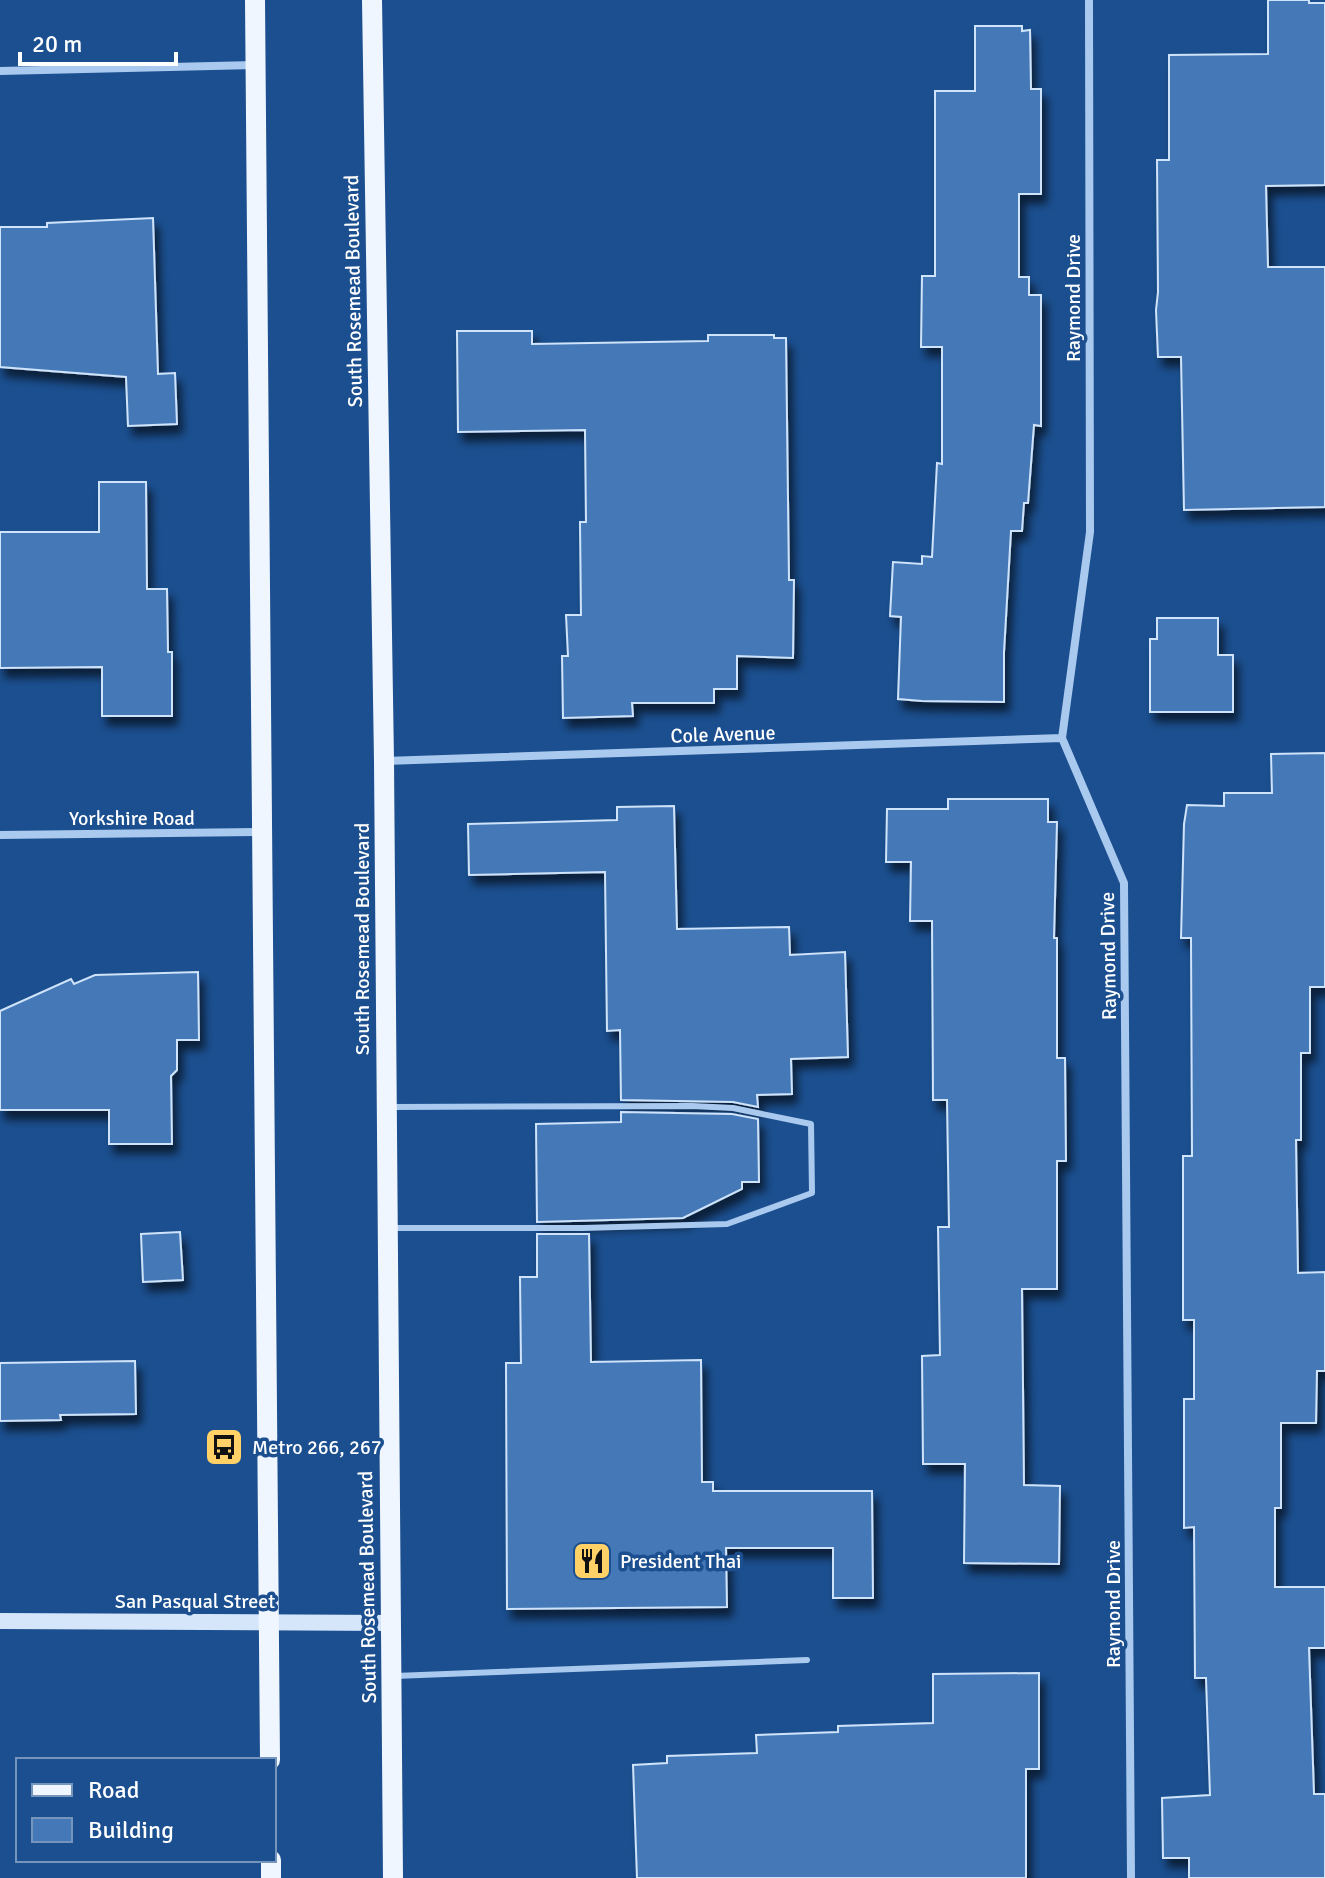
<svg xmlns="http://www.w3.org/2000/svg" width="1325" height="1878" font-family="Signika,sans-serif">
	<defs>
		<filter id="shadow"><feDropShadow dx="5" dy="9" stdDeviation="4" flood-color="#0009"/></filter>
	</defs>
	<rect width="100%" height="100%" fill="#1b4f8f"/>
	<path fill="#4478b7" stroke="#cfe3fa" stroke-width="2" filter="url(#shadow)" d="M 1268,0 L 1309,0 L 1309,3 L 1325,3 L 1325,185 L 1266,186 L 1268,267 L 1325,267 L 1325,507 L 1184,510 L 1181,357 L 1158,357 L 1156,310 L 1158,292 L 1157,160 L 1169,160 L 1169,55 L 1268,54 Z
		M 975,26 L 1022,26 L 1022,31 L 1030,30 L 1031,89 L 1041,89 L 1041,194 L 1019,194 L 1019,277 L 1029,277 L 1029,295 L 1041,295 L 1041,426 L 1034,425 L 1028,503 L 1024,503 L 1022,531 L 1011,531 L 1004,652 L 1004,702 L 922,701 L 898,699 L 901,617 L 890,616 L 893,562 L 922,564 L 922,556 L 932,557 L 937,463 L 942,464 L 942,347 L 921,347 L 922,276 L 935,276 L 935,91 L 975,91 Z
		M 153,218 L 158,374 L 175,373 L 177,424 L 128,426 L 126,377 L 0,367 L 0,227 L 47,227 L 47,223 Z
		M 457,331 L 532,331 L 532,344 L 708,341 L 708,335 L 774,335 L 774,338 L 786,338 L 789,580 L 794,580 L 793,658 L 737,656 L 737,689 L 714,689 L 714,703 L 632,703 L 633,716 L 563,718 L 562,656 L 568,656 L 566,615 L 581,615 L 580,522 L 586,522 L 585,430 L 458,432 Z
		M 99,482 L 146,482 L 147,589 L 167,589 L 168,652 L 172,652 L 172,716 L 102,716 L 102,667 L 0,668 L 0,532 L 99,532 Z
		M 1157,618 L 1218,618 L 1218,655 L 1233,655 L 1233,712 L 1150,712 L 1150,639 L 1157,639 Z
		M 1325,753 L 1325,987 L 1310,987 L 1310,1053 L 1301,1053 L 1301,1140 L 1296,1140 L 1298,1273 L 1325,1272 L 1325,1371 L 1317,1371 L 1316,1423 L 1281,1423 L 1281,1508 L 1275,1508 L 1275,1587 L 1325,1587 L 1325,1648 L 1309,1648 L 1314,1794 L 1325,1794 L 1325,1878 L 1189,1878 L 1189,1858 L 1163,1858 L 1162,1798 L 1210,1795 L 1206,1678 L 1195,1678 L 1194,1527 L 1184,1528 L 1184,1399 L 1194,1399 L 1194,1320 L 1183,1320 L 1183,1156 L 1192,1156 L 1191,938 L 1181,938 L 1184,824 L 1187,805 L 1224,806 L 1224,793 L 1272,793 L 1271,754 Z
		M 948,799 L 1048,799 L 1048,822 L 1057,822 L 1054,938 L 1057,938 L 1057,1058 L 1065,1058 L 1066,1161 L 1057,1161 L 1057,1289 L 1022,1289 L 1024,1485 L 1060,1486 L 1059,1564 L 964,1563 L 965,1464 L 923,1464 L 922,1356 L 940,1355 L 938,1227 L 949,1227 L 947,1100 L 933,1100 L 932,921 L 910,921 L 911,862 L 886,862 L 887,809 L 948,809 Z
		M 674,806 L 677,929 L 789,927 L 790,955 L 845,952 L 848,1057 L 791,1059 L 792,1094 L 757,1095 L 758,1107 L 733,1102 L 621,1100 L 620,1030 L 607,1031 L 605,872 L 469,875 L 468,824 L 617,820 L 617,807 Z
		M 198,972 L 199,1040 L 177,1040 L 177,1070 L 171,1076 L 172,1144 L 109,1144 L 109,1110 L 0,1110 L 0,1011 L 71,979 L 74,984 L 95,975 Z
		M 621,1112 L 732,1114 L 758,1119 L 759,1182 L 742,1182 L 742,1189 L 683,1218 L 537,1222 L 536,1124 L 621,1122 Z
		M 180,1232 L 183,1280 L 143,1282 L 141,1234 Z
		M 537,1234 L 589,1234 L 591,1362 L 701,1360 L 702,1482 L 713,1482 L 713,1491 L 872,1491 L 873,1598 L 833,1598 L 833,1548 L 726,1548 L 727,1607 L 507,1609 L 506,1363 L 521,1363 L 520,1277 L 537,1277 Z
		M 135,1361 L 136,1414 L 60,1415 L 61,1420 L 0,1421 L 0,1363 Z
		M 1039,1673 L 1039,1769 L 1026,1769 L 1026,1878 L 637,1878 L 633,1765 L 667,1763 L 667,1756 L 757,1753 L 756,1735 L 838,1732 L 838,1726 L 933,1723 L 933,1674 Z"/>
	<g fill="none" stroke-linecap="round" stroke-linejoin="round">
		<path stroke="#a9c9ee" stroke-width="6" d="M 391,1107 L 692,1106 L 733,1108 L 811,1124 L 812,1193 L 727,1224 L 583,1228 L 391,1228
			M 395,1676 L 807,1660"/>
		<path stroke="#a9c9ee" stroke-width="8" d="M 1089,0 L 1090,532 L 1062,738 L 1124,883 L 1131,1878
			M 0,71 L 255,65
			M 385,761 L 1062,738
			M 0,835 L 263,832"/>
		<path stroke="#d6e6fa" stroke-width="16" d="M 0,1621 L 391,1623"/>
		<path stroke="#f0f6ff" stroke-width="20" d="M 255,0 L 270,1760
			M 372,0 L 384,761 L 393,1878
			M 271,1860 L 271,1878"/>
	</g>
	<defs>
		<symbol id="bus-square" viewBox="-11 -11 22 22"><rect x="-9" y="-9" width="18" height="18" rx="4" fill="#ffd166" stroke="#1b4f8f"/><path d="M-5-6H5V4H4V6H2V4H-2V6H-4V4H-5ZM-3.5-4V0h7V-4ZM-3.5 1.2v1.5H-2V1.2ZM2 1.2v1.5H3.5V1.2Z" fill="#111"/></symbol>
		<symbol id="restaurant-square" viewBox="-11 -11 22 22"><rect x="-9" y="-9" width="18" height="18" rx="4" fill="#ffd166" stroke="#1b4f8f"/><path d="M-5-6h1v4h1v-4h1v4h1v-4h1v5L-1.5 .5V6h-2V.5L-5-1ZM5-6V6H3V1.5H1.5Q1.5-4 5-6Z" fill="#111"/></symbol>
	</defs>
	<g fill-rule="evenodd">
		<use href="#bus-square" x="202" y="1425" width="44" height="44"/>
		<use href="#restaurant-square" x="570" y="1539" width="44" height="44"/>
	</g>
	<g text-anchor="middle" stroke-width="7" stroke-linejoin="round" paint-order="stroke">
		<g font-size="20" fill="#fff" stroke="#1b4f8f">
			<text transform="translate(353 291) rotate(-91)" y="7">South Rosemead Boulevard</text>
			<text transform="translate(1073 298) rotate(-90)" y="7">Raymond Drive</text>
			<text transform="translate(723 734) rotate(-2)" y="7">Cole Avenue</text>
			<text x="132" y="825">Yorkshire Road</text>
			<text transform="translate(362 939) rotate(-90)" y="7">South Rosemead Boulevard</text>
			<text transform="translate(1108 956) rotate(-91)" y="7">Raymond Drive</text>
			<text transform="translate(367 1587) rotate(-91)" y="7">South Rosemead Boulevard</text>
			<text x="195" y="1608">San Pasqual Street</text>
			<text transform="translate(1113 1604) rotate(-90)" y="7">Raymond Drive</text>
		</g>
		<g font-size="20" fill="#fff" stroke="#1b4f8f" text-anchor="start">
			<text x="252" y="1454">Metro 266, 267</text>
			<text x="620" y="1568">President Thai</text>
		</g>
	</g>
	<rect x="16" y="1758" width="260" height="104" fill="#1b4f8f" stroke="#7695bc" stroke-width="2"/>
	<rect x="32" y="1784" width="40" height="12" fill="#f0f6ff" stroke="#7695bc" stroke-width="2"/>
	<text x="88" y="1798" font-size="24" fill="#ffffff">Road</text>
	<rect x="32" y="1818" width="40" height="24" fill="#4478b7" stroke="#7695bc" stroke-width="2"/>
	<text x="88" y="1838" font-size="24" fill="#ffffff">Building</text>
	<path d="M20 52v12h156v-12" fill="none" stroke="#ffffff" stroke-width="4"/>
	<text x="32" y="52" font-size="24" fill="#ffffff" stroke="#1b4f8f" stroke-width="6" paint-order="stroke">20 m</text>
</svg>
